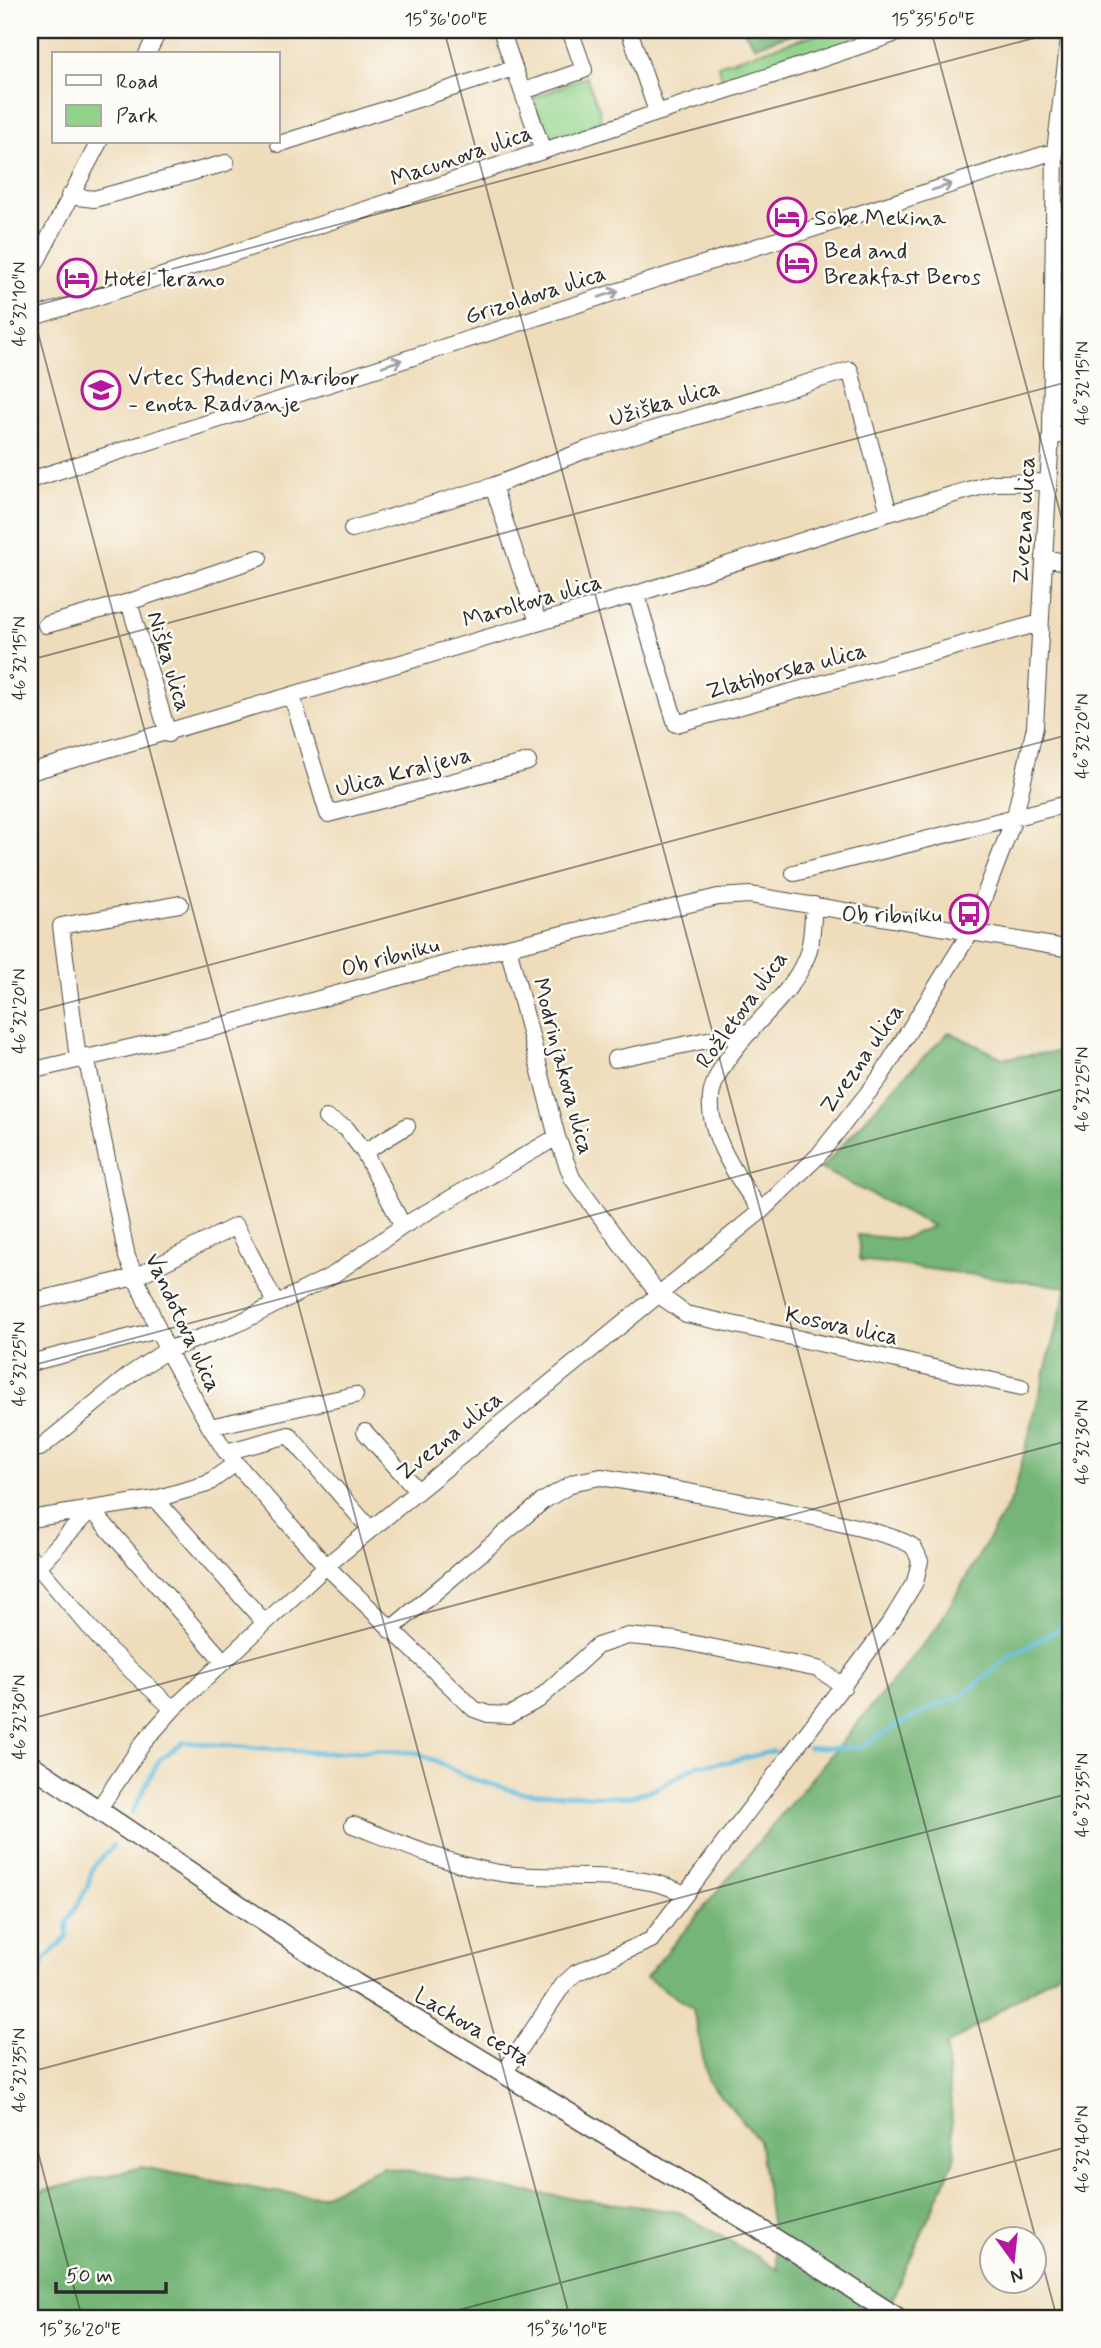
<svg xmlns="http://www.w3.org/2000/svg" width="1101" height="2348" font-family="Mynerve,sans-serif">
	<rect width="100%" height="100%" fill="#fdfcf7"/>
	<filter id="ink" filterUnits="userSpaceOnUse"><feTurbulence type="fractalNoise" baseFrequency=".0143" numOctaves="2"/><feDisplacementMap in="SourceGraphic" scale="14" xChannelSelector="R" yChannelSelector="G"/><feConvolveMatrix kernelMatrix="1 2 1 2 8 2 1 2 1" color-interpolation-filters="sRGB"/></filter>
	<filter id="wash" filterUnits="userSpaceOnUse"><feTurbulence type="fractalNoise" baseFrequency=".00686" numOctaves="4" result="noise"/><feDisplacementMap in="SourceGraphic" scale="28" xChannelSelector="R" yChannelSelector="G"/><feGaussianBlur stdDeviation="1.57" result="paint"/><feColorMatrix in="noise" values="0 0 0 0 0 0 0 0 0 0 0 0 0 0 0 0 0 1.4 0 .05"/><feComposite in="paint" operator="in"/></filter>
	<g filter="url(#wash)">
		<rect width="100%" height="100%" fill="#eedcba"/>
		<path fill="#92d38b" stroke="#5e7f5b" stroke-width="2" d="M 829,30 L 905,30 L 725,89 L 718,65 Z
			M 586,77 L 599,108 L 602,129 L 551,147 L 533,98 Z"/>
		<path fill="#75b577" stroke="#507051" stroke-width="2" d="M 743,30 L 803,30 L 755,46 Z
			M 949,1032 L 1003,1058 L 1071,1050 L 1071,1964 L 946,2046 L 955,2158 L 884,2318 L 30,2318 L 30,2194 L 142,2167 L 267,2191 L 321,2196 L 383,2167 L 520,2191 L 679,2212 L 778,2269 L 759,2140 L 708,2081 L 693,2009 L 646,1977 L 936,1629 L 1013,1497 L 1067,1287 L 860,1260 L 858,1235 L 902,1239 L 933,1226 L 821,1169 L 899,1082 Z"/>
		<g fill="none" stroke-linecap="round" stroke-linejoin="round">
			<path stroke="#5fbcdd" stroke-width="4.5" d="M 808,1748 L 859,1748 L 908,1719 L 964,1694 L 1012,1655 L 1059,1629 L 1071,1615
				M 132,1813 L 159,1760 L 184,1742 L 324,1753 L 377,1750 L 419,1753 L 469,1778 L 522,1793 L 630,1797 L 658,1788 L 698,1765 L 728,1762 L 774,1751
				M 30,1988 L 39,1978 L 44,1960 L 67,1937 L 67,1922 L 87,1888 L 93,1867 L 113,1846"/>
		</g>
	</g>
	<g filter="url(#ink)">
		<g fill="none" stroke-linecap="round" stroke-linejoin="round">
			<defs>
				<path id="minor" d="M 501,30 L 543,151
					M 629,30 L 657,112
					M 147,54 L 159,30
					M 524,91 L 584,70 L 570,30
					M 279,144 L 514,68
					M 69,196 L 94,199 L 226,163
					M 30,274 L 99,142
					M 30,318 C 239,253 446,183 654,114 C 738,86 822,60 905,30
					M 1051,433 L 1071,437
					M 30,480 L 1055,151
					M 493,486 L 538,622
					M 352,529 L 493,486 L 588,449 L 850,370 L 889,513
					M 1044,558 L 1071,563
					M 636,594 L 676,724 L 1040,623
					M 129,602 L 168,734
					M 46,625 L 129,602 L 259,558
					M 292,696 L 328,814 L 528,762
					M 30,772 L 636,594 L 889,513 L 993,483 L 1047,482
					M 794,873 L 1071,803
					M 508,947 L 557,1137 L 572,1178 L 659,1295 L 686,1314 L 1021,1387
					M 86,1056 L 127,1257 L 167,1350 L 210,1427 L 226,1452 L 326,1566 L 474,1709 L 488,1714 L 509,1715 L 538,1700 L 597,1646 L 628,1636 L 676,1640 L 818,1669 L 844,1686
					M 78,1059 L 61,926 L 180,904
					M 615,1059 L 751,1031
					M 30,1071 L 210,1029 L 508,947 L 718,897 L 750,895 L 1071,949
					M 326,1118 L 346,1128 L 364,1152 L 403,1226
					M 364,1152 L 407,1126
					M 761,1211 C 739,1180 699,1125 714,1084 C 723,1060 744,1038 761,1019 C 778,1001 797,981 806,958 C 813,943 812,921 814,905
					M 34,1301 L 135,1277 L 236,1226 L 275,1302
					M 30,1363 L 158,1330
					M 210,1427 L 355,1395
					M 365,1432 L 417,1490
					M 30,1450 L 40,1448 L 131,1374 L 167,1350 L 237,1324 L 333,1275 L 403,1226 L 557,1137
					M 226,1452 L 289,1435 L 370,1529
					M 155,1499 L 265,1623
					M 30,1519 L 155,1499 L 207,1484 L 236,1463
					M 30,1557 L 109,1650 L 173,1709
					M 39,1566 L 91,1509 L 224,1662
					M 390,1630 L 543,1501 L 575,1482 L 601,1477 C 644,1484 894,1527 913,1547 C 916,1550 918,1557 920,1561 L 915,1582 L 892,1620 L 651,1940 L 576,1973 L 563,1985 L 504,2073
					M 98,1810 L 143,1743 L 173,1709 L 326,1566 L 761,1211 L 818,1156 L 879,1079 L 971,931 L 1015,816 L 1035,727 L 1051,433 L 1055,151 L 1070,30
					M 353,1825 C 397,1842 443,1862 489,1871 C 548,1884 635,1866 684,1894"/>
				<path id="tertiary" d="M 30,1764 L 355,1983 L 752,2224 L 898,2318"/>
			</defs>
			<use href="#minor" stroke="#484640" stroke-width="18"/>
			<use href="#tertiary" stroke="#484640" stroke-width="22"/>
			<use href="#minor" stroke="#fff" stroke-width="16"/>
			<use href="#tertiary" stroke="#fff" stroke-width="19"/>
		</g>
		<defs><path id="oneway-shaft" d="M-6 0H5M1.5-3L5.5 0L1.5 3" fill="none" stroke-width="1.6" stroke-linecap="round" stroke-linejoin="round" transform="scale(1.75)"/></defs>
		<g stroke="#a0a0a0">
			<use href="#oneway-shaft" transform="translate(942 187) rotate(-18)"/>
			<use href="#oneway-shaft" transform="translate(609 294) rotate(-18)"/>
			<use href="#oneway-shaft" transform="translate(392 363) rotate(-18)"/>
		</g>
	</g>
	<path fill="none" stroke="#2b2b2b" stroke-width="2" stroke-opacity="0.45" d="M 444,30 L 1057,2318M 931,30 L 1071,553M 30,303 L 570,2318M 30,307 L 1064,30M 30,660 L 1071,381M 30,1013 L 1071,734M 30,1366 L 1071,1087M 30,1719 L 1071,1440M 30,2072 L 1071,1793M 30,2122 L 82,2318M 429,2318 L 1071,2146"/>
	<defs>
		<symbol id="hotel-ring" viewBox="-11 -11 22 22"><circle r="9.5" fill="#fdfcf7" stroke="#b5179e" stroke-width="1.5"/><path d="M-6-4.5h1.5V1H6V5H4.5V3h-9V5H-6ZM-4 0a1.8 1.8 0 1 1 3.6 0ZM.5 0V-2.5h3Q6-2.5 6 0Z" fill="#b5179e"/></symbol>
		<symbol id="school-ring" viewBox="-11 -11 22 22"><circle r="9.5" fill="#fdfcf7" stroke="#b5179e" stroke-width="1.5"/><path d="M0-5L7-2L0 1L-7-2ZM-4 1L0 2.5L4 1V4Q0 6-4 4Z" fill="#b5179e"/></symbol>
		<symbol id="bus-ring" viewBox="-11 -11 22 22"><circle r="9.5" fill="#fdfcf7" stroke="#b5179e" stroke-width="1.5"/><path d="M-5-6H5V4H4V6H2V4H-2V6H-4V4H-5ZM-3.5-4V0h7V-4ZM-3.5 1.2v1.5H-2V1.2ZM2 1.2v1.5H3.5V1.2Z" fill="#b5179e"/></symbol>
	</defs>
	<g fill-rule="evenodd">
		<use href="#hotel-ring" x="765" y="195" width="44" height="44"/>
		<use href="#hotel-ring" x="775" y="241" width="44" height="44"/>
		<use href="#hotel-ring" x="55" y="256" width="44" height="44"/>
		<use href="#school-ring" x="79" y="368" width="44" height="44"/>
		<use href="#bus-ring" x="947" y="892" width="44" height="44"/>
	</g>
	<g text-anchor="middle" stroke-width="5" stroke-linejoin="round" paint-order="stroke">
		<g font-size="23" fill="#2b2b2b" stroke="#fdfcf7">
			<text transform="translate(461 155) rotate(-19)" y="8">Macunova ulica</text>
			<text transform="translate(535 294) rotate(-18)" y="8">Grizoldova ulica</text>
			<text transform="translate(664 402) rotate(-17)" y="8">Užiška ulica</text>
			<text transform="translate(1023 520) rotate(-87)" y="8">Zvezna ulica</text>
			<text transform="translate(532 600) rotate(-16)" y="8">Maroltova ulica</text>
			<text transform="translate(170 661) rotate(73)" y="8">Niška ulica</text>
			<text transform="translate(786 670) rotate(-15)" y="8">Zlatiborska ulica</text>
			<text transform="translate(403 771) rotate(-15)" y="8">Ulica Kraljeva</text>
			<text transform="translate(390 956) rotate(-15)" y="8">Ob ribniku</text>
			<text transform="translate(741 1009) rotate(-54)" y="8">Rožletova ulica</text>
			<text transform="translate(861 1058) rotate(-55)" y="8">Zvezna ulica</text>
			<text transform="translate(564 1066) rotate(75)" y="8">Modrinjakova ulica</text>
			<text transform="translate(184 1322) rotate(65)" y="8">Vandotova ulica</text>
			<text transform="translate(842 1325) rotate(12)" y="8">Kosova ulica</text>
			<text transform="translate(449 1435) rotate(-39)" y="8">Zvezna ulica</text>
			<text transform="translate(473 2026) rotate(31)" y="8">Lackova cesta</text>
		</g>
		<g font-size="23" fill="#2b2b2b" stroke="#fdfcf7" text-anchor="start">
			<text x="814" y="225">Sobe Mekina</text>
			<text x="824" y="258">Bed and<tspan x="824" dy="26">Breakfast Beros</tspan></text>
			<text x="104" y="286">Hotel Terano</text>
			<text x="128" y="385">Vrtec Studenci Maribor<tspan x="128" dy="26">- enota Radvanje</tspan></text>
			<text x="942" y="922" text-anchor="end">Ob ribniku</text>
		</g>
	</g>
	<rect width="1101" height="2348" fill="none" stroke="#fdfcf7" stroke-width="77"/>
	<rect x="52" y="52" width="228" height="91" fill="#fdfcf7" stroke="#a9a8a5" stroke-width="2"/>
	<rect x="66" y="75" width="35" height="10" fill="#ffffff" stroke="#a9a8a5" stroke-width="2"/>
	<text x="116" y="88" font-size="21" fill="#2b2b2b">Road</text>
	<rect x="66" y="105" width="35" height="21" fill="#92d38b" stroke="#a9a8a5" stroke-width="2"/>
	<text x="116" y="122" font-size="21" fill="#2b2b2b">Park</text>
	<g transform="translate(1013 2260) rotate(165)"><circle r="33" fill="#fdfcf7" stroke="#a9a8a5" stroke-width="2"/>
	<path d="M0-5L12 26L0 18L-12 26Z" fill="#b5179e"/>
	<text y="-10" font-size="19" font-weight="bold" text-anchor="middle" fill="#2b2b2b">N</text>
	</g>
	<path d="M56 2282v10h110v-10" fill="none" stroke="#2b2b2b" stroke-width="3.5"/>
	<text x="66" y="2282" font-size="21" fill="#2b2b2b" stroke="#fdfcf7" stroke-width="5" paint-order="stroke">50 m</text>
	<rect x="38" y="38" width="1024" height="2272" fill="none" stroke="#2b2b2b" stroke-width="2.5"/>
	<g font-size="18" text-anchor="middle" fill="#2b2b2b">
		<text x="446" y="25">15°36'00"E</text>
		<text x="933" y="25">15°35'50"E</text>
		<text transform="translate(19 304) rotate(-90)" y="6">46°32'10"N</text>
		<text transform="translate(1082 383) rotate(-90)" y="6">46°32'15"N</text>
		<text transform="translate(19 658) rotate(-90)" y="6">46°32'15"N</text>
		<text transform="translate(1082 736) rotate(-90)" y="6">46°32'20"N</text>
		<text transform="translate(19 1011) rotate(-90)" y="6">46°32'20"N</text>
		<text transform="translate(1082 1089) rotate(-90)" y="6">46°32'25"N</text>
		<text transform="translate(19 1364) rotate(-90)" y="6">46°32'25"N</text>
		<text transform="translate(1082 1442) rotate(-90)" y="6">46°32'30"N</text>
		<text transform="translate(19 1717) rotate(-90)" y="6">46°32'30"N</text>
		<text transform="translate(1082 1795) rotate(-90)" y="6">46°32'35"N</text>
		<text transform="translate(19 2070) rotate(-90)" y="6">46°32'35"N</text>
		<text transform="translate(1082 2149) rotate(-90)" y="6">46°32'40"N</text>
		<text x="80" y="2335">15°36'20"E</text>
		<text x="567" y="2335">15°36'10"E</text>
	</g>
</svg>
